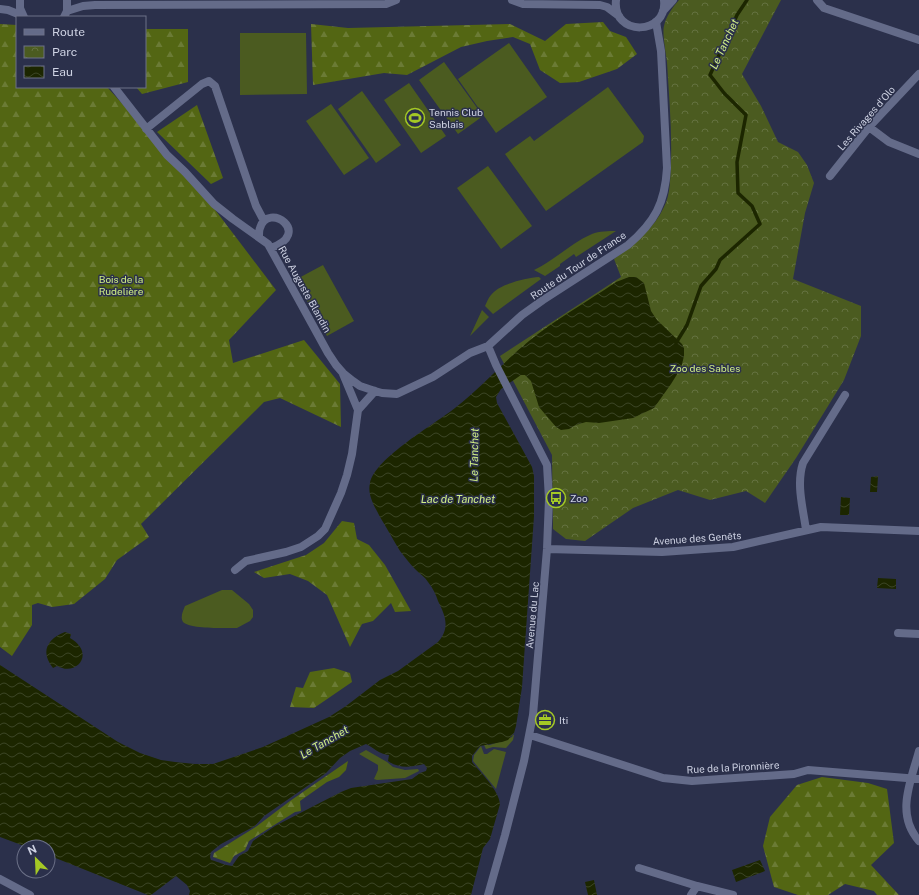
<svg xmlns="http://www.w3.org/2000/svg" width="919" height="895" font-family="'Public Sans',sans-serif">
	<defs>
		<pattern id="forest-firs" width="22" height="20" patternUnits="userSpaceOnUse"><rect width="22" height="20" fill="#536613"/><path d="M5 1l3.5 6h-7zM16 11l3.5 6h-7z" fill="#6b7b35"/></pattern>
		<pattern id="park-crowns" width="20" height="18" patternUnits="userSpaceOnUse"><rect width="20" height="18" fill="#4b5b20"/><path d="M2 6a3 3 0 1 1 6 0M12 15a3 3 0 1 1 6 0" fill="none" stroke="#647240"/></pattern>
		<pattern id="water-waves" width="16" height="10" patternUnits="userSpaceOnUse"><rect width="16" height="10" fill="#1c2600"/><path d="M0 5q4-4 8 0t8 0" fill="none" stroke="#3c4525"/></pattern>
	</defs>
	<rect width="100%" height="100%" fill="#2b304b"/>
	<path fill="#4b5b20" d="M 240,33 L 306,33 L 307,94 L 240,95 Z
		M 509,43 L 547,97 L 496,133 L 458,79 Z
		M 444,62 L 483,116 L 458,134 L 419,80 Z
		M 409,83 L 446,136 L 421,153 L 384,100 Z
		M 608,87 L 644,136 L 643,142 L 546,211 L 505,154 L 530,136 L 534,141 Z
		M 362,91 L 401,145 L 376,163 L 338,109 Z
		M 331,104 L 369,158 L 344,175 L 306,121 Z
		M 488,166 L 532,226 L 501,249 L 457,188 Z
		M 616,231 L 576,257 L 574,254 L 560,264 L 560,266 L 545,276 L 534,270 C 555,260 571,243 592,234 C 599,231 609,231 616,231 Z
		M 323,265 L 354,321 L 327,336 L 295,280 Z
		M 539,277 L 541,279 L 493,314 L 485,306 C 487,302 488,298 491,295 C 500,284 525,278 539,277 Z
		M 482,310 L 489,317 L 470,336 Z
		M 222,590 L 232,590 L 249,604 L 253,610 L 253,617 L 250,621 L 237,628 L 231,628 C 221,628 190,629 183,622 C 180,617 183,611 185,606 Z
		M 513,735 L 514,735 L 513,740 L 506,748 L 493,747 L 486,749 L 484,745 L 490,745 L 512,737 Z
		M 481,746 L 484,754 L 487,754 L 494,749 L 506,752 L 496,789 L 473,761 L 474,755 Z
		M 366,750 L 387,762 L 393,767 L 405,770 L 418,769 L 419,771 L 405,778 L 377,780 L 374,779 L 378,770 L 378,765 L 359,754 Z"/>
	<path fill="url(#forest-firs)" d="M 603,22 L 610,31 L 626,37 L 637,54 L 617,69 L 579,82 L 560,83 L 540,70 L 530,44 L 513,37 L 487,41 L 461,47 L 407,75 L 384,73 L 313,85 L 311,24 L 348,28 L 510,24 L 545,41 L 566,24 Z
		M 0,24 L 17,25 L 17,87 L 107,87 L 197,186 L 276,290 L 229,340 L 233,363 L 304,340 L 340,384 L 341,427 L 280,398 L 264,402 L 141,524 L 149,537 L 117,560 L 105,579 L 74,604 L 52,607 L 38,603 L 32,605 L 32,625 L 12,656 L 0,647 Z
		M 145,29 L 188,29 L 188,82 L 142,94 L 136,87 L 145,87 Z
		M 197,105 L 223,178 L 211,184 L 157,132 Z
		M 342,521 L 354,523 L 357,539 L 369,545 L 385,565 L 411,611 L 395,612 L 391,603 L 373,621 L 362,624 L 350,647 L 327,595 L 308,581 L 290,574 L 264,578 L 254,572 L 306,555 L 324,543 Z
		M 334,668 L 350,673 L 352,682 L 314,708 L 290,707 L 296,687 L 303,688 L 310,672 Z
		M 348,761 L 346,770 L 339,777 L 327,782 L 300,801 L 301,811 L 295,812 L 249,841 L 245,850 L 234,856 L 230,863 L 213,857 L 214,853 L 257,826 L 290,801 Z
		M 822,777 L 868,783 L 887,789 L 894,843 L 871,865 L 899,895 L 877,895 L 874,891 L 845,884 L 828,895 L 798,895 L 774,887 L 763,846 L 770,817 L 797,785 Z"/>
	<path fill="url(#park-crowns)" d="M 679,0 L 781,0 L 742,74 L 761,106 L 778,142 L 798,152 L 807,165 L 814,183 L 805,213 L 793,279 L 861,306 L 861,336 L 844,380 L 796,458 L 765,503 L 746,491 L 710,500 L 678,490 L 633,508 L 585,541 L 566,539 L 553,529 L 552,455 L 500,356 L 621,277 L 614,259 C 633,245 654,229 664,207 C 671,194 670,177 671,162 C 672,129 669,96 667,62 C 666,54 662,33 664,26 C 666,16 673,7 679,0 Z"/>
	<path fill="url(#water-waves)" fill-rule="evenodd" d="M 629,277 L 636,277 L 644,283 L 651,311 L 657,320 L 682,344 L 684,348 L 684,356 L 681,368 L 671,384 L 654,408 L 633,418 L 599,423 L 586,422 L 576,425 L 569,429 L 561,430 L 556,427 L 539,407 L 531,381 L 525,375 L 521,375 L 501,389 L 496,397 L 497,403 L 532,467 L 534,476 L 534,516 L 522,687 L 516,726 L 514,733 L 508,740 L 502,742 L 480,746 L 472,756 L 472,762 C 480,772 499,790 500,804 L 490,839 L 483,848 L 471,895 L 189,895 L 190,891 L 187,885 L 176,876 L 151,895 L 148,895 L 48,855 L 48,847 L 27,847 L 0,837 L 0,665 L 118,742 L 140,753 L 161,760 L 175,762 L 195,764 L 213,764 L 263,747 L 329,717 L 346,706 L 380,680 L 398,671 L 438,642 C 450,628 446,617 438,601 C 436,595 433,588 428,582 C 425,577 420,574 415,569 C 410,564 405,557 400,551 C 393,540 387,528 380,517 C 375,507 367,495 370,483 C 375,458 435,424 455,408 C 481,388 503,362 529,341 C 556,319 587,302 616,282 ZM 366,744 C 374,748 379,754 389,755 L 388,761 C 399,769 412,767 424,764 L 427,768 L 426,771 L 420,773 L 412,779 L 351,788 L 341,792 L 275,826 L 253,841 L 248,851 L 239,856 L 232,866 C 224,865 219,862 211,860 L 210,857 L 211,852 L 221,844 L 255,826 L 264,816 L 326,773 L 340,758 L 350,751 Z
		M 878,476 L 877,492 L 870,492 L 871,477 Z
		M 841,497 L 850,498 L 849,515 L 840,515 Z
		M 878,578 L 896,579 L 896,589 L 877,588 Z
		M 65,632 L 71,634 L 70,638 C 96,653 77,677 57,666 L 53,668 C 40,652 47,639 65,632 Z
		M 760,860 L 765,871 L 736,882 L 732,870 Z
		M 594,880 L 597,895 L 588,895 L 585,882 Z"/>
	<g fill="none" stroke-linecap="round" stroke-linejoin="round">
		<path stroke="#1c2600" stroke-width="3.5" d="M 676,343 L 687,325 L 701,286 L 716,269 L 720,260 L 760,224 L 752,206 L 738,193 L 737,162 L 746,115 L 724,93 L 710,75 L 737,15 L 747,0"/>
		<path stroke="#646b89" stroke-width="8" d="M 817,0 L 824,8 L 919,40
			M 114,87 L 167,155 L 185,172 L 214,204 L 233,219 L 268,244 L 328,353 L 336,365 L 343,373 L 353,381 L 360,386 L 375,391 L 382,393 L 397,394 L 433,377 L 470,353 L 488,346 L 522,315 L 543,300 L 628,245 C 655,222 665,203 667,168 L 661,51 L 656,22
			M 869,127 L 889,142 L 919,154
			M 146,129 L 202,84 L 209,81 L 215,86 L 256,206 L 264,221
			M 830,176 L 869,127 L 919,74
			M 259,237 C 259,234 259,230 260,228 C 268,201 313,233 271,248
			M 358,410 L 375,391
			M 806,530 C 803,508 796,484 803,463 L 845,395
			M 547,549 L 662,552 L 733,547 L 821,527 L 919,531
			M 235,570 L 246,561 L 286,552 L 301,547 L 318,536 L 325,529 L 341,493 L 347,475 L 352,454 L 358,410 L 343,374
			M 898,633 L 919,634
			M 530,735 L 663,778 L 692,781 L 794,774 L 808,770 L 919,779
			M 919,751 C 911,781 895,814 919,841
			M 639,868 L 697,886 L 691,895
			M 697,886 L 733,895
			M 488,895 L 505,835 L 524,761 L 533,715 L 547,549 L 549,499 L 547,465 L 496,365 L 488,346"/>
		<path stroke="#646b89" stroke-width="8" d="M 20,0 L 20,8 L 24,17
			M 512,0 L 523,4 L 600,5 L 607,7 L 619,16
			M 616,0 C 612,37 668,36 664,0
			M 0,9 L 8,10 L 23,16
			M 67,11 L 83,6 L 95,5 L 386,4 L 396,0
			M 663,11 L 673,0
			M 64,17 L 67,11 L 67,0
			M 0,879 L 30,895"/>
	</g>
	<defs>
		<symbol id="stadium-ring" viewBox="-11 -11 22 22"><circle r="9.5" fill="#2b304b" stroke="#a4c825" stroke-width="1.5"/><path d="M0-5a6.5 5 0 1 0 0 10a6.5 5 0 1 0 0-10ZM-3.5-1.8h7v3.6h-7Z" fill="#a4c825"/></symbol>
		<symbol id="bus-ring" viewBox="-11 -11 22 22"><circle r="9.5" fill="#2b304b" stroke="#a4c825" stroke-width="1.5"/><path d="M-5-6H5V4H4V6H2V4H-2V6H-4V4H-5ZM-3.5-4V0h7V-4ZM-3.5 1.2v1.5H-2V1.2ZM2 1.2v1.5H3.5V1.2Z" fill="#a4c825"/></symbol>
		<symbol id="office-ring" viewBox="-11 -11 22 22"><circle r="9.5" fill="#2b304b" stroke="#a4c825" stroke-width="1.5"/><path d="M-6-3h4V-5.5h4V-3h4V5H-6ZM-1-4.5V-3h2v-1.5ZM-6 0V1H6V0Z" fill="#a4c825"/></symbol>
	</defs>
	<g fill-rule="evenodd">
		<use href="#stadium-ring" x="404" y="107" width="22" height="22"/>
		<use href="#bus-ring" x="545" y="487" width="22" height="22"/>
		<use href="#office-ring" x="534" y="709" width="22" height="22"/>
	</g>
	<g text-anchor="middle" stroke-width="3" stroke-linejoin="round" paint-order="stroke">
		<g font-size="10" fill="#ced2e3" stroke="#2b304b" text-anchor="start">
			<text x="429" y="116">Tennis Club<tspan x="429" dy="12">Sablais</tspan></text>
			<text x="570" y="502">Zoo</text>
			<text x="559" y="724">Iti</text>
		</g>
		<g font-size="10" fill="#ced2e3" stroke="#2b304b">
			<text transform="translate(866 118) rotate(-49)" y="4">Les Rivages d'Olo</text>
			<text transform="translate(578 265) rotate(-34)" y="4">Route du Tour de France</text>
			<text transform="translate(305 289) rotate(61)" y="4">Rue Auguste Blandin</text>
			<text transform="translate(697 538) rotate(-4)" y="4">Avenue des Genêts</text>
			<text transform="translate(532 615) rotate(-85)" y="4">Avenue du Lac</text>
			<text transform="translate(733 767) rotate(-3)" y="4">Rue de la Pironnière</text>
		</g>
		<g font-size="10" fill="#cfee84" stroke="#2b304b">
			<text x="121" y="283">Bois de la<tspan x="121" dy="12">Rudelière</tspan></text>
			<text x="705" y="372">Zoo des Sables</text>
		</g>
		<g font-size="11" font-style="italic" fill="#d2f186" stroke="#2b304b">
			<text transform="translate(724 44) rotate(-65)" y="4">Le Tanchet</text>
			<text transform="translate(474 455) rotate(-89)" y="4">Le Tanchet</text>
			<text x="458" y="503">Lac de Tanchet</text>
			<text transform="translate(324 742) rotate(-30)" y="4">Le Tanchet</text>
		</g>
	</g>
	<rect x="16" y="16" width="130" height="72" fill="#2b304b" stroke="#6c7188"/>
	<rect x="24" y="29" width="20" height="6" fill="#646b89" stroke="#6c7188"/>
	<text x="52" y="36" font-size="12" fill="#ced2e3">Route</text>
	<rect x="24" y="46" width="20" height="12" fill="url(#park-crowns)" stroke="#6c7188"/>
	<text x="52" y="56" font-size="12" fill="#ced2e3">Parc</text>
	<rect x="24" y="66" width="20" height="12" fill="url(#water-waves)" stroke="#6c7188"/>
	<text x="52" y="76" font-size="12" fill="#ced2e3">Eau</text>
	<g transform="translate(36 859) rotate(336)"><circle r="19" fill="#2b304b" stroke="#6c7188"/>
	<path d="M0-3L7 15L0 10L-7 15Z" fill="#a4c825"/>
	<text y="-6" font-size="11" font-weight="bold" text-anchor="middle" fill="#ced2e3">N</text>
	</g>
</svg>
